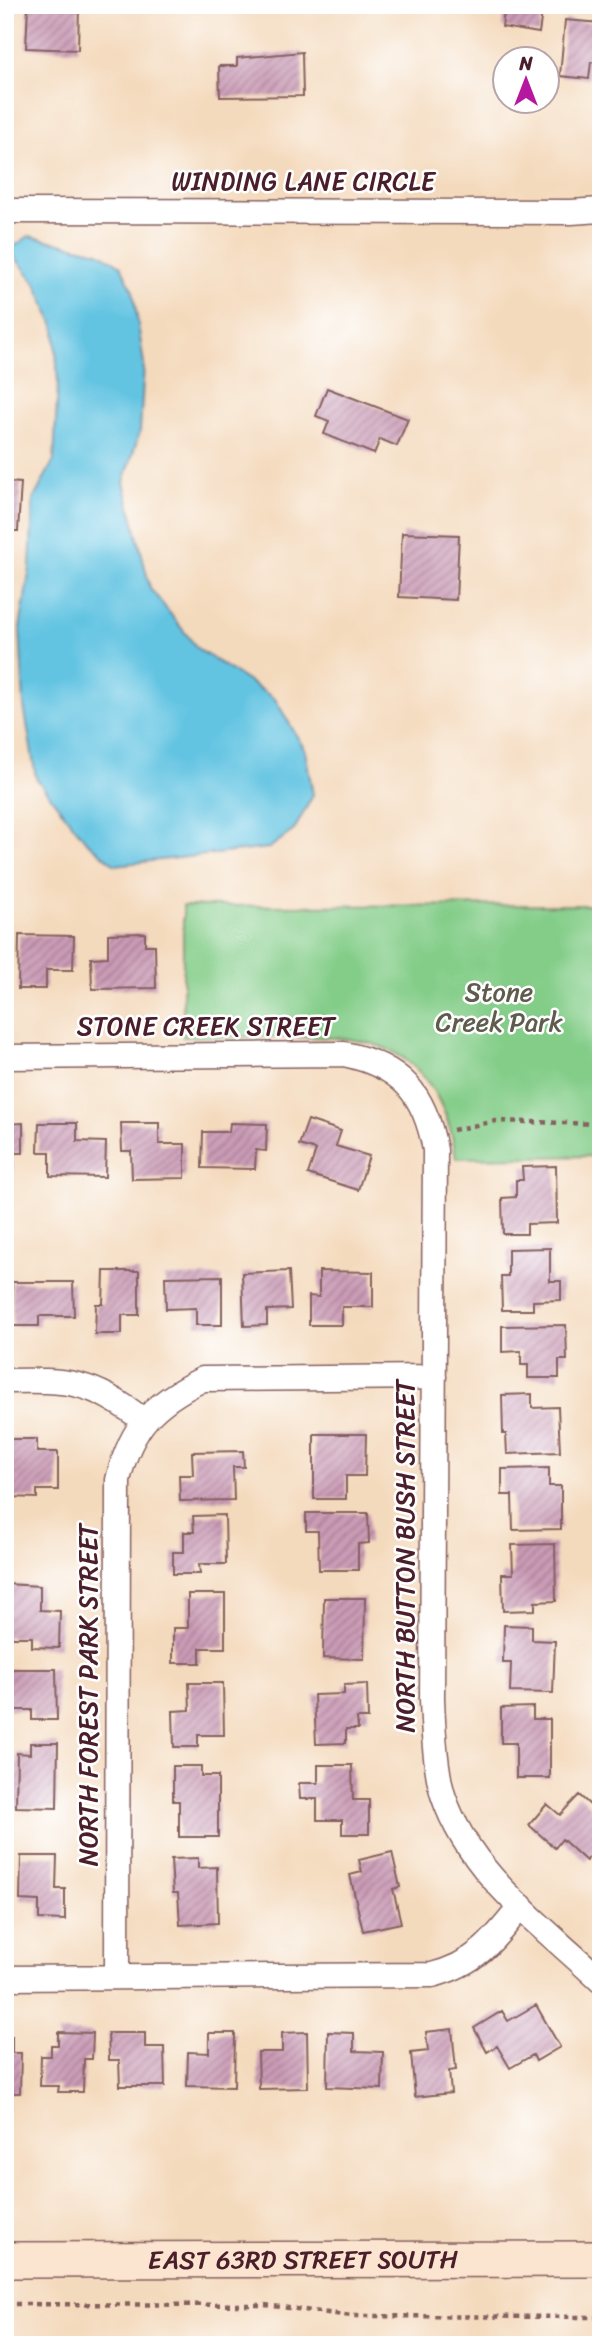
<svg xmlns="http://www.w3.org/2000/svg" width="606" height="2350" font-family="Sriracha,sans-serif">
	<defs>
		<pattern id="building-hatch" width="6" height="6" patternUnits="userSpaceOnUse" patternTransform="scale(1.75)"><rect width="6" height="6" fill="#ca9bb6"/><path d="M-1 1l2-2M0 6l6-6M5 7l2-2" fill="none" stroke="#a67e94"/></pattern>
	</defs>
	<rect width="100%" height="100%" fill="#fff"/>
	<filter id="ink" filterUnits="userSpaceOnUse"><feTurbulence type="fractalNoise" baseFrequency=".0143" numOctaves="2"/><feDisplacementMap in="SourceGraphic" scale="14" xChannelSelector="R" yChannelSelector="G"/><feConvolveMatrix kernelMatrix="1 2 1 2 8 2 1 2 1" color-interpolation-filters="sRGB"/></filter>
	<filter id="wash" filterUnits="userSpaceOnUse"><feTurbulence type="fractalNoise" baseFrequency=".00686" numOctaves="4" result="noise"/><feDisplacementMap in="SourceGraphic" scale="28" xChannelSelector="R" yChannelSelector="G"/><feGaussianBlur stdDeviation="1.57" result="paint"/><feColorMatrix in="noise" values="0 0 0 0 0 0 0 0 0 0 0 0 0 0 0 0 0 1.4 0 .05"/><feComposite in="paint" operator="in"/></filter>
	<g filter="url(#wash)">
		<rect width="100%" height="100%" fill="#f4dabd"/>
		<path fill="#84cd89" stroke="#67765a" stroke-width="2" d="M 601,905 L 601,1156 L 456,1158 C 450,1112 428,1064 382,1047 C 353,1036 321,1038 291,1037 C 255,1037 219,1037 183,1037 L 183,906 Z"/>
		<path fill="#64c4e2" stroke="#577286" stroke-width="2" d="M 29,236 L 99,252 L 121,266 L 133,291 L 144,364 L 140,431 L 124,482 L 150,588 L 198,649 L 275,699 L 305,750 L 313,795 L 294,830 L 269,848 L 115,865 L 86,841 L 36,778 L 24,706 L 20,628 L 30,568 L 33,500 L 54,460 L 58,383 L 55,328 L 36,283 L 9,250 Z"/>
		<g id="blocks">
			<path fill="url(#building-hatch)" d="M 28,5 L 79,5 L 78,50 L 26,48 Z
				M 505,5 L 543,5 L 539,33 L 502,27 Z
				M 565,20 L 601,23 L 601,63 L 591,62 L 589,79 L 560,76 Z
				M 302,52 L 303,96 L 220,97 L 219,66 L 237,66 L 237,58 Z
				M 327,388 L 408,419 L 397,446 L 380,439 L 374,454 L 324,434 L 329,421 L 316,416 Z
				M 5,477 L 9,478 L 9,482 L 21,483 L 18,531 L 5,531 Z
				M 402,533 L 459,535 L 456,600 L 399,597 Z
				M 145,933 L 145,945 L 155,945 L 156,988 L 92,989 L 91,958 L 108,957 L 108,934 Z
				M 19,935 L 74,936 L 73,970 L 46,970 L 46,989 L 18,989 Z
				M 308,1120 L 341,1131 L 336,1146 L 369,1156 L 358,1190 L 308,1174 L 316,1150 L 299,1145 Z
				M 23,1123 L 23,1153 L 13,1153 L 13,1180 L 5,1181 L 5,1124 Z
				M 39,1123 L 77,1123 L 77,1141 L 106,1142 L 105,1177 L 50,1176 L 50,1152 L 38,1152 Z
				M 121,1123 L 159,1123 L 159,1144 L 185,1144 L 185,1178 L 132,1179 L 131,1151 L 122,1151 Z
				M 230,1123 L 267,1124 L 266,1151 L 256,1150 L 255,1169 L 202,1168 L 203,1132 L 229,1132 Z
				M 556,1166 L 557,1223 L 527,1224 L 527,1234 L 503,1234 L 502,1198 L 516,1197 L 516,1180 L 523,1180 L 522,1167 Z
				M 550,1248 L 550,1281 L 561,1281 L 561,1300 L 533,1301 L 533,1310 L 502,1310 L 501,1276 L 508,1276 L 508,1249 Z
				M 104,1271 L 139,1271 L 139,1315 L 122,1315 L 122,1334 L 95,1334 L 96,1304 L 103,1304 Z
				M 289,1271 L 291,1309 L 267,1310 L 267,1325 L 244,1326 L 242,1273 Z
				M 319,1271 L 373,1272 L 373,1307 L 342,1307 L 342,1325 L 309,1325 L 309,1296 L 319,1297 Z
				M 222,1276 L 222,1325 L 196,1325 L 196,1308 L 166,1309 L 165,1277 Z
				M 12,1282 L 73,1282 L 74,1316 L 39,1316 L 39,1326 L 13,1326 Z
				M 566,1325 L 567,1360 L 559,1360 L 559,1378 L 528,1378 L 528,1365 L 521,1365 L 521,1351 L 502,1352 L 502,1326 Z
				M 532,1394 L 532,1408 L 558,1407 L 560,1452 L 507,1454 L 506,1434 L 503,1434 L 502,1395 Z
				M 314,1434 L 366,1434 L 365,1476 L 346,1476 L 346,1499 L 314,1499 Z
				M 5,1439 L 37,1439 L 37,1452 L 58,1452 L 58,1490 L 37,1490 L 37,1498 L 10,1497 L 10,1467 L 5,1467 Z
				M 243,1451 L 244,1467 L 233,1467 L 234,1500 L 180,1501 L 179,1475 L 193,1475 L 192,1452 Z
				M 549,1468 L 549,1486 L 561,1486 L 561,1529 L 513,1530 L 512,1495 L 502,1495 L 502,1469 Z
				M 306,1513 L 368,1513 L 369,1543 L 358,1544 L 358,1570 L 319,1570 L 318,1531 L 306,1531 Z
				M 225,1515 L 226,1564 L 199,1564 L 200,1574 L 173,1574 L 173,1552 L 184,1552 L 184,1532 L 194,1532 L 193,1516 Z
				M 555,1544 L 556,1601 L 535,1602 L 535,1610 L 503,1611 L 502,1574 L 513,1574 L 512,1545 Z
				M 5,1584 L 40,1586 L 40,1610 L 60,1611 L 59,1648 L 32,1647 L 32,1637 L 5,1637 Z
				M 188,1594 L 225,1594 L 225,1648 L 200,1648 L 200,1663 L 173,1663 L 173,1628 L 188,1628 Z
				M 324,1598 L 365,1598 L 364,1659 L 323,1658 Z
				M 504,1625 L 532,1626 L 532,1640 L 555,1641 L 553,1693 L 510,1692 L 511,1663 L 503,1663 Z
				M 7,1669 L 56,1669 L 57,1720 L 32,1720 L 32,1710 L 7,1710 Z
				M 189,1683 L 223,1683 L 224,1735 L 198,1735 L 198,1747 L 174,1747 L 173,1711 L 190,1710 Z
				M 367,1684 L 368,1718 L 357,1718 L 358,1729 L 346,1729 L 346,1743 L 316,1744 L 314,1695 L 344,1694 L 344,1685 Z
				M 533,1707 L 533,1719 L 550,1719 L 550,1778 L 516,1778 L 516,1743 L 501,1743 L 501,1708 Z
				M 30,1743 L 58,1743 L 57,1808 L 16,1807 L 17,1753 L 30,1754 Z
				M 318,1765 L 352,1765 L 353,1800 L 369,1800 L 369,1834 L 342,1834 L 342,1820 L 317,1820 L 317,1799 L 300,1799 L 299,1783 L 318,1783 Z
				M 173,1766 L 201,1766 L 201,1776 L 218,1776 L 218,1837 L 179,1837 L 179,1801 L 173,1801 Z
				M 579,1795 L 601,1815 L 601,1844 L 586,1861 L 562,1839 L 555,1848 L 529,1825 L 547,1804 L 560,1815 Z
				M 392,1852 L 400,1887 L 393,1889 L 401,1923 L 363,1931 L 350,1875 L 362,1872 L 359,1860 Z
				M 21,1856 L 57,1856 L 56,1889 L 65,1889 L 65,1920 L 39,1919 L 39,1901 L 20,1900 Z
				M 198,1858 L 198,1868 L 217,1867 L 218,1923 L 180,1925 L 178,1893 L 173,1893 L 171,1859 Z
				M 536,2005 L 560,2047 L 536,2061 L 533,2055 L 510,2068 L 497,2046 L 487,2052 L 474,2028 L 502,2011 L 508,2021 Z
				M 452,2029 L 456,2070 L 449,2071 L 451,2093 L 415,2097 L 411,2053 L 428,2051 L 426,2032 Z
				M 58,2032 L 93,2033 L 92,2059 L 84,2059 L 83,2092 L 58,2092 L 59,2086 L 40,2086 L 41,2056 L 51,2056 L 51,2045 L 58,2045 Z
				M 307,2032 L 308,2088 L 259,2089 L 258,2052 L 282,2052 L 282,2033 Z
				M 328,2032 L 354,2033 L 354,2051 L 383,2052 L 382,2089 L 327,2087 Z
				M 108,2033 L 145,2033 L 145,2047 L 164,2047 L 165,2086 L 120,2086 L 119,2060 L 109,2060 Z
				M 209,2033 L 235,2033 L 234,2087 L 187,2086 L 188,2052 L 209,2053 Z
				M 5,2037 L 12,2037 L 12,2053 L 21,2053 L 20,2093 L 5,2093 Z"/>
		</g>
	</g>
	<g filter="url(#ink)">
		<use href="#blocks" fill-opacity="0" stroke="#86605e" stroke-width="2"/>
		<g fill="none" stroke-linecap="round" stroke-linejoin="round">
			<defs>
				<path id="street" d="M 5,211 L 571,212 L 601,210
					M 5,1057 L 344,1054 C 401,1066 425,1093 435,1150 L 432,1699 C 433,1727 435,1769 443,1795 C 469,1874 543,1926 601,1981
					M 5,1381 C 70,1380 90,1380 143,1420
					M 117,1976 L 118,1480 C 131,1426 154,1403 203,1379 L 434,1377
					M 5,1978 L 432,1975 C 476,1964 494,1940 521,1906"/>
				<g id="secondary">
					<path id="s1" d="M 5,2260 L 601,2259"/>
				</g>
			</defs>
			<use href="#street" stroke="#86605e" stroke-width="27"/>
			<use href="#secondary" stroke="#86605e" stroke-width="38"/>
			<path stroke="#86605e" stroke-width="4.5" stroke-dasharray="5 5" stroke-linecap="butt" d="M 453,1130 L 496,1121 L 601,1124
				M 5,2304 L 265,2305 L 352,2316 L 601,2317"/>
			<use href="#street" stroke="#fff" stroke-width="24"/>
			<use href="#secondary" stroke="#fce5d0" stroke-width="35"/>
		</g>
	</g>
	<g text-anchor="middle" stroke-width="5" stroke-linejoin="round" paint-order="stroke">
		<g font-size="26" fill="#4a1f2b" stroke="#fff">
			<text x="303" y="190">WINDING LANE CIRCLE</text>
			<text x="206" y="1035">STONE CREEK STREET</text>
			<text transform="translate(405 1556) rotate(-90)" y="9">NORTH BUTTON BUSH STREET</text>
			<text transform="translate(88 1695) rotate(-90)" y="9">NORTH FOREST PARK STREET</text>
			<text dy="9" stroke="none"><textPath href="#s1" startOffset="298">EAST 63RD STREET SOUTH</textPath></text>
		</g>
		<g font-size="26" fill="#5e5c4c" stroke="#fff">
			<text x="499" y="1001">Stone<tspan x="499" dy="30">Creek Park</tspan></text>
		</g>
	</g>
	<rect width="606" height="2350" fill="none" stroke="#fff" stroke-width="28"/>
	<g transform="translate(526 80)"><circle r="33" fill="#ffffff" stroke="#b7a5aa" stroke-width="2"/>
	<path d="M0-5L12 26L0 18L-12 26Z" fill="#b5179e"/>
	<text y="-10" font-size="19" font-weight="bold" text-anchor="middle" fill="#4a1f2b">N</text>
	</g>
</svg>
